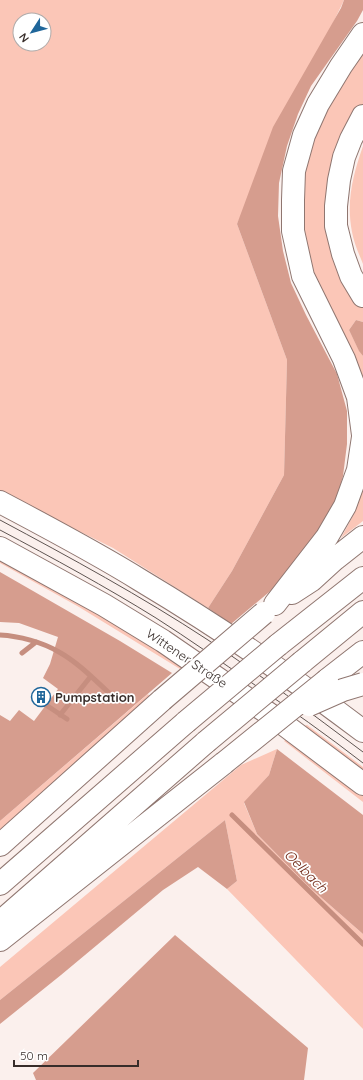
<svg xmlns="http://www.w3.org/2000/svg" width="363" height="1080" font-family="Quicksand,sans-serif">
	<rect width="100%" height="100%" fill="#fbf0ed"/>
	<path fill="#fbc6b7" fill-rule="evenodd" d="M 0,0 L 344,0 L 237,224 L 287,360 L 284,475 L 232,571 L 208,608 L 113,548 L 0,492 ZM 20,20 L 44,20 L 44,44 L 20,44 Z
		M 363,47 L 363,105 L 360,108 L 331,193 L 363,306 L 363,322 L 356,320 L 349,330 L 359,350 L 363,356 L 363,394 L 305,265 L 299,198 L 311,135 Z
		M 363,146 L 363,264 C 359,254 354,243 352,232 C 346,201 353,175 363,146 Z
		M 363,482 L 363,521 L 341,538 L 354,514 Z
		M 0,559 L 81,604 L 132,634 L 182,665 L 180,669 L 79,607 L 0,563 Z
		M 148,694 L 150,697 L 0,832 L 0,821 Z
		M 307,725 L 363,767 L 363,771 L 304,726 Z
		M 287,738 L 363,796 L 363,802 L 284,741 Z
		M 277,749 L 269,775 L 244,803 L 257,834 L 307,885 L 363,934 L 363,1029 L 227,889 L 237,881 L 225,820 L 0,1000 L 0,967 L 241,765 Z"/>
	<path fill="#d69d8e" d="M 344,0 L 363,0 L 363,10 L 357,21 L 311,86 L 298,114 L 287,146 L 279,183 L 278,216 L 283,251 L 291,283 L 306,315 L 337,374 L 347,411 L 347,444 L 343,476 L 335,505 L 319,533 L 274,588 L 231,624 L 208,608 L 232,571 L 284,475 L 287,360 L 237,224 L 273,127 L 341,8 Z
		M 356,320 L 363,322 L 363,356 L 359,351 L 349,330 Z
		M 0,572 L 120,641 L 172,673 L 0,821 L 0,715 L 10,721 L 19,710 L 34,721 L 58,689 L 43,678 L 50,664 L 58,637 L 19,623 L 0,622 Z
		M 277,749 L 363,815 L 363,934 L 307,885 L 257,834 L 244,802 L 269,775 Z
		M 225,820 L 237,881 L 227,889 L 198,867 L 163,890 L 61,975 L 0,1024 L 0,1000 Z
		M 175,935 L 308,1048 L 304,1080 L 36,1080 L 33,1073 Z"/>
	<g fill="none" stroke-linecap="round" stroke-linejoin="round">
		<path stroke="#c68e7f" stroke-width="5" d="M 0,635 C 19,636 42,642 59,652 C 77,662 93,678 109,693
			M 22,653 L 36,642
			M 46,705 L 67,719
			M 60,715 L 91,676
			M 232,815 L 363,944"/>
		<defs>
			<path id="secondary" d="M 0,502 C 47,527 95,552 140,580 C 217,626 292,677 363,731
				M 0,548 L 104,605 L 163,641 L 278,720 L 363,784"/>
			<path id="motorway" d="M 363,34 L 341,66 L 318,104 L 304,135 L 294,171 L 293,200 L 293,231 L 303,276 L 344,359 L 358,397 L 363,435
				M 363,116 L 351,139 L 344,157 L 339,180 L 336,206 L 336,226 L 343,254 L 351,276 L 363,296
				M 292,593 L 312,580 L 335,559 L 363,537
				M 275,604 L 327,537 L 345,506 L 358,470 L 363,437
				M 278,645 L 363,578
				M 302,662 L 363,612
				M 327,680 L 363,652
				M 0,845 L 162,700
				M 0,884 L 186,722
				M 0,922 L 206,742
				M 0,940 L 224,763"/>
		</defs>
		<use href="#secondary" stroke="#8f7670" stroke-width="24"/>
		<use href="#motorway" stroke="#8f7670" stroke-width="24"/>
		<use href="#secondary" stroke="#fff" stroke-width="22"/>
		<use href="#motorway" stroke="#fff" stroke-width="22"/>
		<path stroke="#5f5552" stroke-width="1" d="M 0,520 C 71,558 141,596 208,640 C 261,675 312,714 363,752
			M 0,530 C 53,558 106,587 156,618 C 189,639 220,661 252,683 C 290,709 327,735 363,763"/>
		<defs>
			<path id="motorway-bridge" d="M 162,700 L 264,613
				M 309,705 L 343,690 L 363,684
				M 186,722 L 278,645
				M 206,742 L 302,662
				M 224,763 L 327,680"/>
		</defs>
		<use href="#motorway-bridge" stroke="#8f7670" stroke-width="24" stroke-linecap="butt"/>
		<use href="#motorway-bridge" stroke="#fff" stroke-width="22"/>
	</g>
	<defs>
		<symbol id="building-ring" viewBox="-11 -11 22 22"><circle r="9.5" fill="#fff" stroke="#1f669a" stroke-width="1.5"/><path d="M-4-6H4V6H1V3H-1V6H-4ZM-2.5-4.3h1.7v1.8h-1.7ZM.8-4.3h1.7v1.8H.8ZM-2.5-1h1.7V.8h-1.7ZM.8-1h1.7V.8H.8Z" fill="#1f669a"/></symbol>
	</defs>
	<g fill-rule="evenodd">
		<use href="#building-ring" x="30" y="686" width="22" height="22"/>
	</g>
	<g text-anchor="middle" stroke-width="3.5" stroke-linejoin="round" paint-order="stroke">
		<g font-size="13" fill="#372d2a" stroke="#fff">
			<text transform="translate(187 658) rotate(34)" y="5">Wittener Straße</text>
		</g>
		<g font-size="13" font-weight="bold" fill="#372d2a" stroke="#fff" text-anchor="start">
			<text x="55" y="702">Pumpstation</text>
		</g>
		<g font-size="14" font-style="italic" fill="#722d1b" stroke="#fff">
			<text transform="translate(306 871) rotate(45)" y="5">Oelbach</text>
		</g>
	</g>
	<g transform="translate(32 32) rotate(234)"><circle r="19" fill="#ffffff" stroke="#afabaa"/>
	<path d="M0-3L7 15L0 10L-7 15Z" fill="#1f669a"/>
	<text y="-6" font-size="11" font-weight="bold" text-anchor="middle" fill="#372d2a">N</text>
	</g>
	<path d="M14 1060v6h124v-6" fill="none" stroke="#372d2a" stroke-width="2"/>
	<text x="20" y="1060" font-size="12" fill="#372d2a" stroke="#ffffff" stroke-width="3" paint-order="stroke">50 m</text>
</svg>
